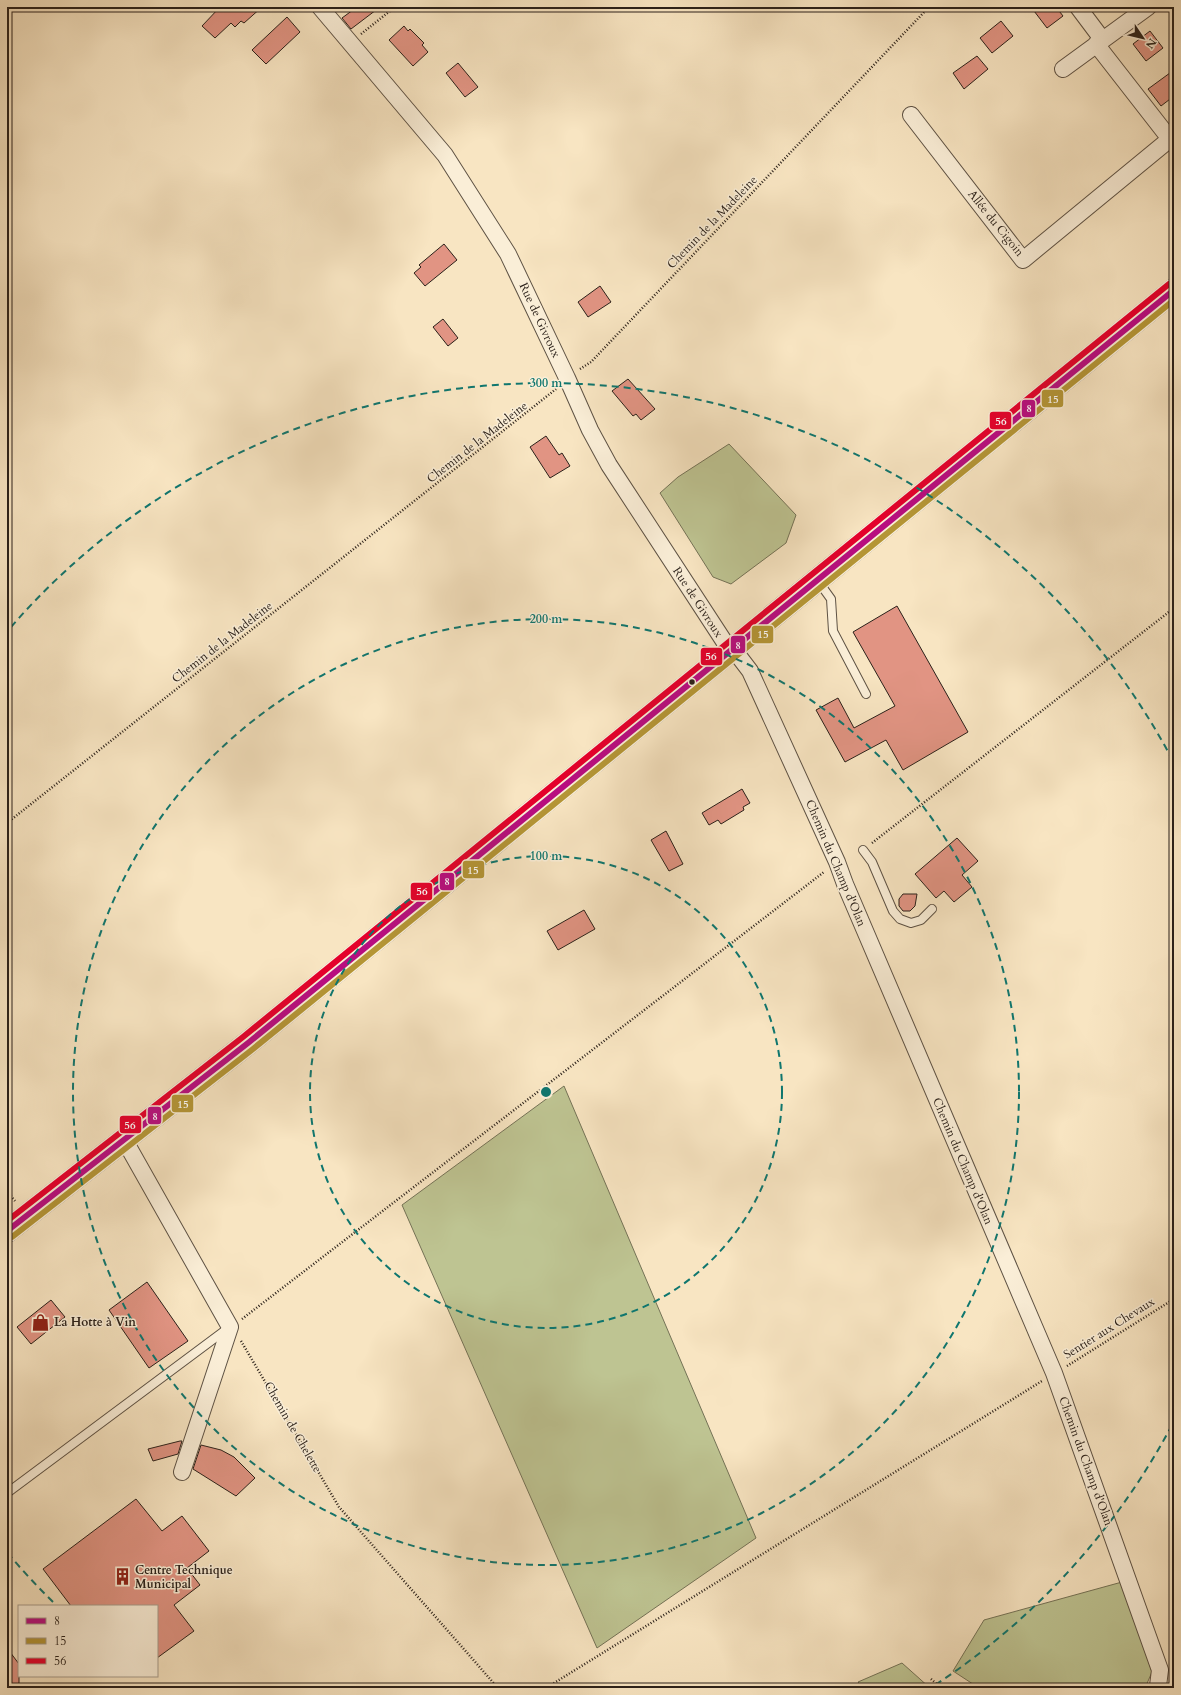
<svg xmlns="http://www.w3.org/2000/svg" width="1181" height="1695" font-family="Cardo,serif">
	<rect width="100%" height="100%" fill="#f8e5c2"/>
	<filter id="stains"><feTurbulence type="fractalNoise" baseFrequency=".005" numOctaves="4"/><feColorMatrix values="0 0 0 0 .2 0 0 0 0 .09 0 0 0 0 .02 0 0 0 .5 -.17"/></filter>
	<radialGradient id="worn" r=".72"><stop offset=".6" stop-color="#630" stop-opacity="0"/><stop offset="1" stop-color="#630" stop-opacity=".3"/></radialGradient>
	<path fill="#bec492" stroke="#747256" d="M 729,444 L 796,515 L 786,543 L 731,584 L 713,577 L 660,493 L 678,477 Z
		M 564,1086 L 756,1538 L 597,1648 L 402,1205 Z
		M 1122,1582 L 1152,1672 L 1145,1688 L 979,1688 L 953,1671 L 984,1620 Z
		M 902,1663 L 930,1688 L 863,1688 L 858,1682 Z"/>
	<path fill="#e19483" stroke="#2b211a" d="M 220,7 L 262,7 L 244,23 L 241,21 L 235,27 L 231,23 L 215,38 L 202,26 Z
		M 357,7 L 380,7 L 351,29 L 342,18 Z
		M 1031,7 L 1056,7 L 1063,16 L 1047,28 Z
		M 287,17 L 300,32 L 266,64 L 252,50 Z
		M 1001,21 L 1013,36 L 992,53 L 980,38 Z
		M 404,26 L 408,31 L 410,29 L 424,43 L 422,45 L 428,52 L 413,66 L 389,40 Z
		M 1150,31 L 1163,48 L 1146,61 L 1133,44 Z
		M 977,56 L 988,69 L 964,89 L 953,73 Z
		M 458,63 L 478,87 L 465,97 L 446,73 Z
		M 1174,70 L 1174,96 L 1161,106 L 1148,89 Z
		M 444,244 L 457,260 L 425,286 L 414,273 L 421,267 L 419,265 Z
		M 600,286 L 611,302 L 588,317 L 578,302 Z
		M 443,319 L 458,338 L 448,346 L 433,327 Z
		M 628,379 L 655,409 L 641,420 L 636,414 L 633,416 L 612,391 Z
		M 546,436 L 559,455 L 562,453 L 570,466 L 550,478 L 530,447 Z
		M 897,606 L 968,732 L 903,770 L 886,740 L 845,762 L 816,710 L 838,698 L 854,728 L 895,706 L 853,632 Z
		M 742,789 L 750,803 L 743,807 L 744,810 L 721,824 L 718,820 L 709,825 L 702,813 Z
		M 666,831 L 683,864 L 669,871 L 651,840 Z
		M 957,838 L 978,861 L 962,875 L 972,887 L 954,902 L 944,891 L 936,898 L 915,874 Z
		M 903,894 L 917,894 L 915,906 L 910,911 L 903,911 L 899,906 L 899,899 Z
		M 584,910 L 595,929 L 558,950 L 547,931 Z
		M 147,1282 L 188,1341 L 149,1368 L 109,1310 Z
		M 51,1300 L 65,1317 L 31,1344 L 17,1327 Z
		M 180,1441 L 182,1441 L 178,1454 L 153,1461 L 148,1449 Z
		M 201,1445 L 221,1450 L 234,1457 L 255,1478 L 236,1496 L 193,1469 Z
		M 136,1499 L 162,1531 L 182,1516 L 209,1551 L 187,1568 L 200,1585 L 174,1605 L 194,1631 L 157,1658 L 157,1606 L 71,1606 L 43,1569 Z
		M 7,1648 L 19,1664 L 19,1683 L 12,1688 L 7,1688 Z"/>
	<g fill="none" stroke-linecap="round" stroke-linejoin="round">
		<defs>
			<path id="lane" d="M 818,581 L 831,599 L 833,631 L 866,694
				M 863,850 L 872,862 L 893,911 L 900,919 L 911,923 L 921,920 L 932,909
				M 7,1493 L 227,1329"/>
			<path id="street" d="M 320,7 L 445,155 L 508,254 L 567,378 L 590,430 L 609,465 L 731,652
				M 1078,7 L 1102,39
				M 1096,44 L 1170,139 L 1174,136
				M 1063,69 L 1148,7
				M 911,115 L 1023,260 L 1170,139
				M 734,650 L 750,671 L 837,862 L 845,884 L 1054,1373 L 1160,1670 L 1158,1686
				M 125,1141 L 230,1327 L 182,1472"/>
			<path id="secondary" d="M 7,1231 L 248,1043 L 1174,290"/>
		</defs>
		<use href="#lane" stroke="#5e5244" stroke-width="10"/>
		<use href="#street" stroke="#5e5244" stroke-width="18"/>
		<use href="#secondary" stroke="#2b211a" stroke-width="24"/>
		<path stroke="#2b211a" stroke-width="2.5" stroke-dasharray="1 2" stroke-linecap="butt" d="M 361,34 L 395,7
			M 580,369 L 591,362 L 929,7
			M 7,823 L 556,389
			M 872,843 L 1174,608
			M 7,1191 L 15,1201
			M 242,1319 L 824,872
			M 241,1341 L 339,1507 L 498,1688
			M 1067,1366 L 1174,1299
			M 931,1679 L 941,1688
			M 546,1688 L 1042,1381"/>
		<use href="#lane" stroke="#faeed7" stroke-width="8"/>
		<use href="#street" stroke="#faeed7" stroke-width="16"/>
		<use href="#secondary" stroke="#faeed7" stroke-width="22"/>
		<defs>
			<path id="bus-1" d="M 7,1231 L 248,1043 L 1174,290"/>
			<path id="bus-2" d="M 12,1237 L 253,1049 L 1174,300"/>
			<path id="bus-3" d="M 7,1221 L 243,1037 L 1169,284"/>
		</defs>
		<use href="#bus-1" stroke="#faeed7" stroke-width="9"/>
		<use href="#bus-2" stroke="#faeed7" stroke-width="9"/>
		<use href="#bus-3" stroke="#faeed7" stroke-width="9"/>
		<use href="#bus-1" stroke="#b80d7f" stroke-width="6"/>
		<use href="#bus-2" stroke="#b49535" stroke-width="6"/>
		<use href="#bus-3" stroke="#e4002b" stroke-width="6"/>
	</g>
	<g fill="none" stroke="#0f766e" stroke-width="2" stroke-dasharray="7 5">
		<circle cx="546" cy="1092" r="236"/>
		<circle cx="546" cy="1092" r="473"/>
		<path d="M1172 1425A709 709 0 0 1 932 1687M53 1602A709 709 0 0 1 11 1557M11 627A709 709 0 0 1 1172 759"/>
	</g>
	<defs>
		<symbol id="shop-bare" viewBox="-9 -9 18 18"><path d="M-5-2.5h2.3a2.7 3.5 0 0 1 5.4 0H5L5.5 6h-11ZM-1.5-2.5h3a1.5 2.3 0 0 0-3 0Z" fill="#8f2418" stroke="#faeed7" stroke-width="2.5" paint-order="stroke"/></symbol>
		<symbol id="building-bare" viewBox="-9 -9 18 18"><path d="M-4-6H4V6H1V3H-1V6H-4ZM-2.5-4.3h1.7v1.8h-1.7ZM.8-4.3h1.7v1.8H.8ZM-2.5-1h1.7V.8h-1.7ZM.8-1h1.7V.8H.8Z" fill="#8f2418" stroke="#faeed7" stroke-width="2.5" paint-order="stroke"/></symbol>
	</defs>
	<g fill-rule="evenodd">
		<use href="#shop-bare" x="28" y="1310" width="25" height="25"/>
		<use href="#building-bare" x="110" y="1564" width="25" height="25"/>
	</g>
	<circle fill="#2b211a" stroke="#faeed7" stroke-width="1.5" cx="692" cy="682" r="3.5"/>
	<g text-anchor="middle" stroke-width="3" stroke-linejoin="round" paint-order="stroke">
		<g font-size="12" fill="#2b211a" stroke="#faeed7">
			<text transform="translate(712 222) rotate(-46)" y="4">Chemin de la Madeleine</text>
			<text transform="translate(996 223) rotate(51)" y="4">Allée du Cigoin</text>
			<text transform="translate(540 320) rotate(65)" y="4">Rue de Givroux</text>
			<text transform="translate(477 442) rotate(-38)" y="4">Chemin de la Madeleine</text>
			<text transform="translate(698 602) rotate(57)" y="4">Rue de Givroux</text>
			<text transform="translate(222 642) rotate(-38)" y="4">Chemin de la Madeleine</text>
			<text transform="translate(836 863) rotate(67)" y="4">Chemin du Champ d'Olan</text>
			<text transform="translate(963 1161) rotate(67)" y="4">Chemin du Champ d'Olan</text>
			<text transform="translate(1109 1328) rotate(-32)" y="4">Sentier aux Chevaux</text>
			<text transform="translate(293 1427) rotate(60)" y="4">Chemin de Chelette</text>
			<text transform="translate(1086 1461) rotate(70)" y="4">Chemin du Champ d'Olan</text>
		</g>
		<g font-size="12" font-weight="bold" fill="#2b211a" stroke="#faeed7" text-anchor="start">
			<text x="54" y="1326">La Hotte à Vin</text>
			<text x="135" y="1574">Centre Technique<tspan x="135" dy="14">Municipal</tspan></text>
		</g>
	</g>
	<circle cx="546" cy="1092" r="6" fill="#0f766e" stroke="#faeed7" stroke-width="2"/>
	<g font-size="12" text-anchor="middle" font-weight="bold" fill="#0f766e" stroke="#faeed7" stroke-width="3" stroke-linejoin="round" paint-order="stroke">
		<text x="546" y="387">300 m</text>
		<text x="546" y="623">200 m</text>
		<text x="546" y="860">100 m</text>
	</g>
	<g stroke="#faeed7" stroke-width="1.5">
		<rect x="1041" y="389" width="23" height="19" rx="4" fill="#b49535"/>
		<rect x="1021" y="399" width="15" height="19" rx="4" fill="#b80d7f"/>
		<rect x="989" y="411" width="23" height="19" rx="4" fill="#e4002b"/>
		<rect x="751" y="625" width="23" height="19" rx="4" fill="#b49535"/>
		<rect x="730" y="635" width="16" height="19" rx="4" fill="#b80d7f"/>
		<rect x="700" y="647" width="23" height="19" rx="4" fill="#e4002b"/>
		<rect x="462" y="860" width="23" height="19" rx="4" fill="#b49535"/>
		<rect x="439" y="872" width="16" height="19" rx="4" fill="#b80d7f"/>
		<rect x="410" y="882" width="23" height="19" rx="4" fill="#e4002b"/>
		<rect x="171" y="1094" width="23" height="19" rx="4" fill="#b49535"/>
		<rect x="147" y="1106" width="15" height="19" rx="4" fill="#b80d7f"/>
		<rect x="119" y="1115" width="23" height="19" rx="4" fill="#e4002b"/>
	</g>
	<g font-size="11" text-anchor="middle" font-weight="bold" fill="#fff">
		<text x="1053" y="403">15</text>
		<text x="1029" y="412">8</text>
		<text x="1001" y="425">56</text>
		<text x="763" y="638">15</text>
		<text x="738" y="649">8</text>
		<text x="711" y="660">56</text>
		<text x="473" y="874">15</text>
		<text x="447" y="885">8</text>
		<text x="422" y="895">56</text>
		<text x="183" y="1108">15</text>
		<text x="155" y="1120">8</text>
		<text x="130" y="1129">56</text>
	</g>
	<rect width="1181" height="1695" fill="none" stroke="#f8e5c2" stroke-width="24"/>
	<rect x="8" y="8" width="1165" height="1679" fill="none" stroke="#2b211a" stroke-width="2"/>
	<rect x="12" y="12" width="1157" height="1671" fill="none" stroke="#2b211a"/>
	<rect x="18" y="1605" width="140" height="72" fill="#faeed7" stroke="#a79c8b"/>
	<rect x="26" y="1618" width="20" height="6" fill="#b80d7f" stroke="#a79c8b"/>
	<text x="54" y="1625" font-size="12" fill="#2b211a">8</text>
	<rect x="26" y="1638" width="20" height="6" fill="#b49535" stroke="#a79c8b"/>
	<text x="54" y="1645" font-size="12" fill="#2b211a">15</text>
	<rect x="26" y="1658" width="20" height="6" fill="#e4002b" stroke="#a79c8b"/>
	<text x="54" y="1665" font-size="12" fill="#2b211a">56</text>
	<g transform="translate(1143 38) rotate(125)" stroke="#faeed7" stroke-width="3" paint-order="stroke">
	<path d="M0-3L7 15L0 10L-7 15Z" fill="#2b211a"/>
	<text y="-6" font-size="11" font-weight="bold" text-anchor="middle" fill="#2b211a">N</text>
	</g>
	<rect width="100%" height="100%" filter="url(#stains)"/>
	<rect width="100%" height="100%" fill="url(#worn)"/>
</svg>
